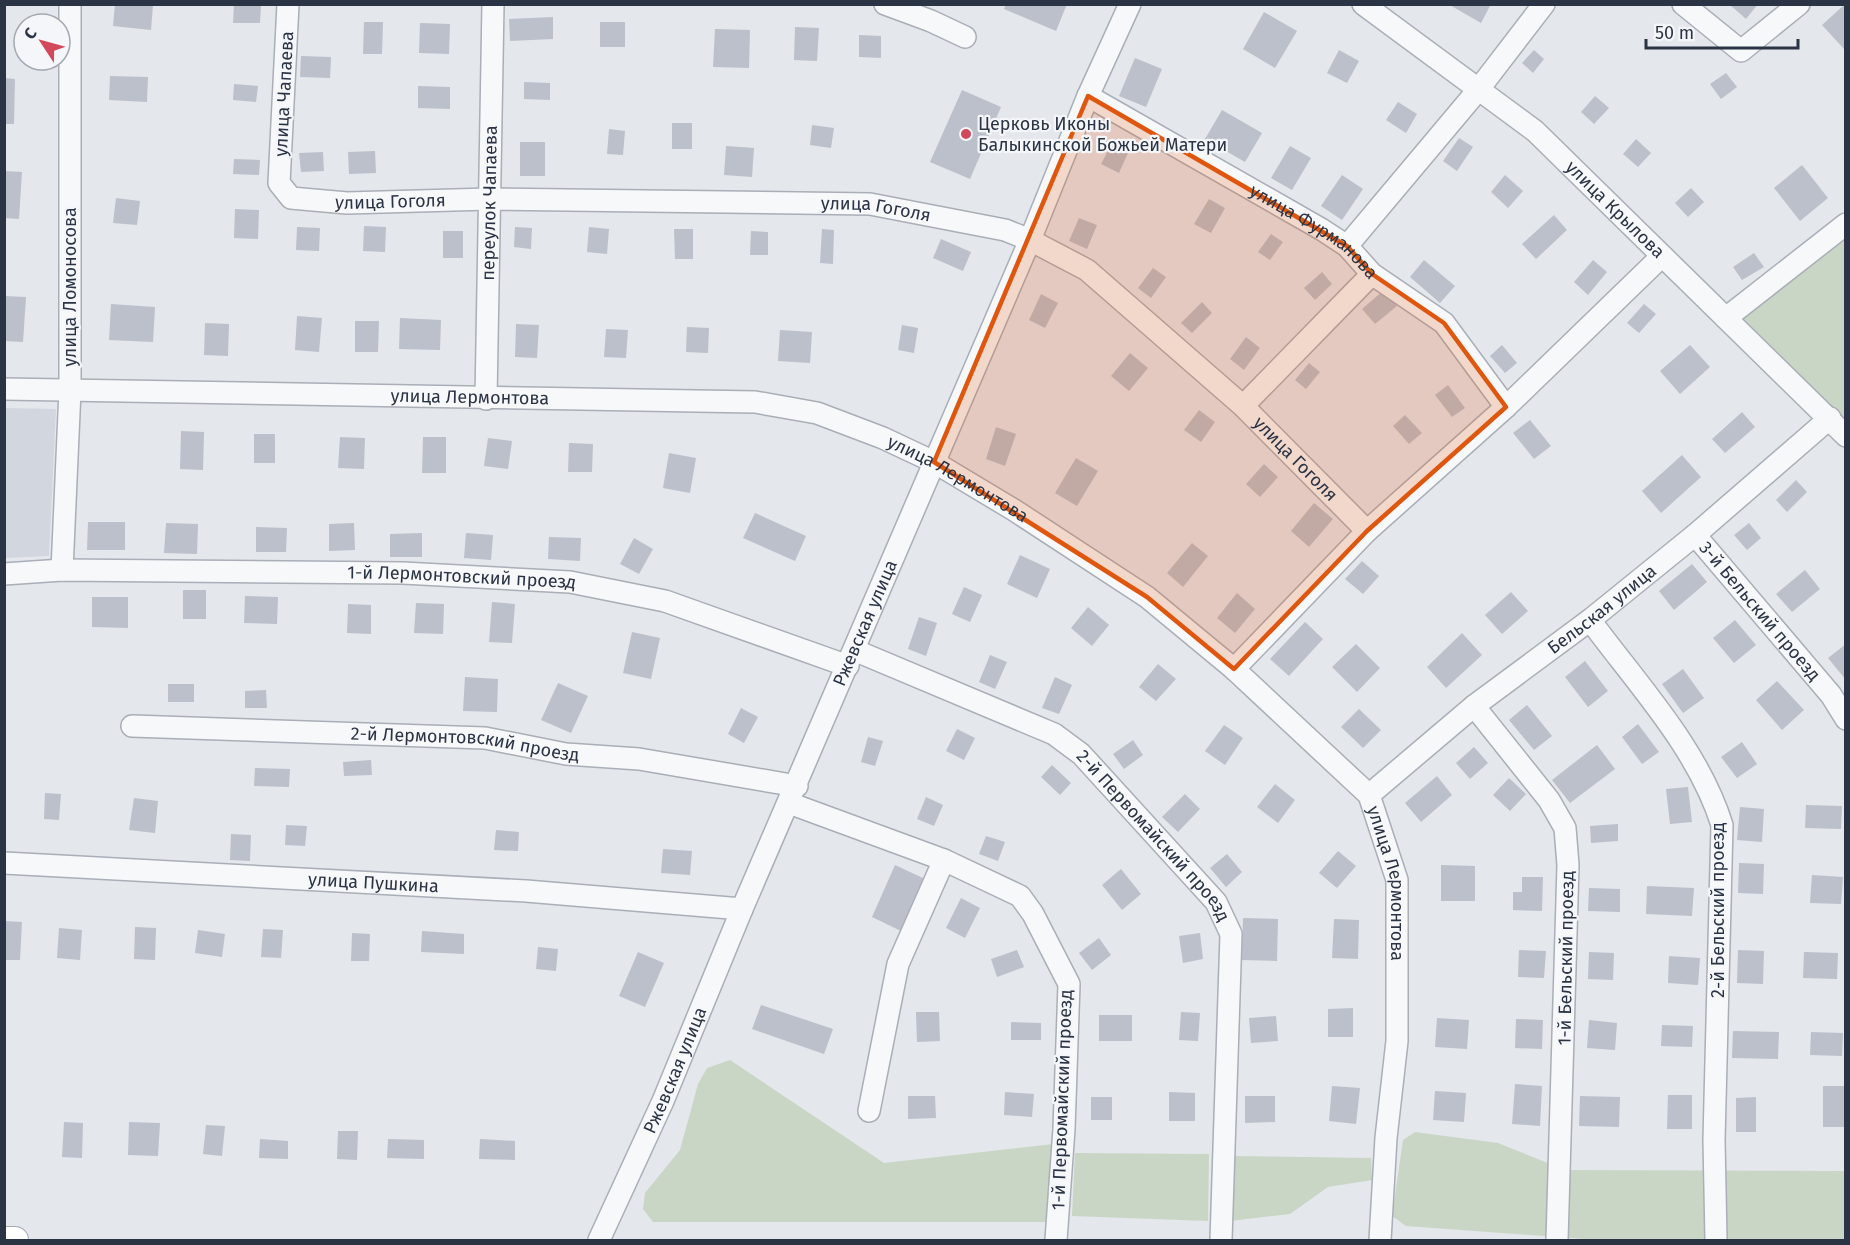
<svg xmlns="http://www.w3.org/2000/svg" width="1850" height="1245" font-family="'Fira Sans',sans-serif">
	<rect width="100%" height="100%" fill="#e4e7ec"/>
	<path fill="#d2d6de" d="M 5,408 L 56,409 L 49,556 L 5,558 Z"/>
	<path fill="#c9d6c5" d="M 1845,224 L 1845,436 L 1726,318 Z
		M 730,1060 L 884,1163 L 1053,1144 L 1049,1222 L 653,1222 L 643,1209 L 645,1193 L 680,1150 L 698,1084 L 707,1068 Z
		M 1415,1132 L 1498,1143 L 1565,1170 L 1845,1171 L 1845,1240 L 1599,1240 L 1406,1226 L 1392,1216 L 1403,1140 Z
		M 1075,1153 L 1209,1154 L 1208,1221 L 1072,1216 Z
		M 1233,1156 L 1371,1158 L 1372,1180 L 1328,1187 L 1290,1214 L 1230,1221 Z"/>
	<path fill="#bbc0ca" d="M 115,4 L 153,5 L 151,30 L 113,26 Z
		M 234,4 L 261,4 L 260,23 L 233,23 Z
		M 1006,4 L 1067,4 L 1056,31 L 1004,9 Z
		M 1448,4 L 1491,4 L 1481,23 Z
		M 1729,4 L 1758,4 L 1746,19 Z
		M 1843,6 L 1846,9 L 1844,49 L 1822,25 Z
		M 1264,12 L 1297,31 L 1275,68 L 1243,49 Z
		M 553,17 L 553,39 L 510,41 L 509,19 Z
		M 364,22 L 383,22 L 382,54 L 363,54 Z
		M 600,22 L 625,22 L 625,47 L 600,47 Z
		M 420,23 L 450,24 L 449,54 L 419,53 Z
		M 795,27 L 819,28 L 817,61 L 794,60 Z
		M 715,29 L 750,30 L 749,68 L 713,67 Z
		M 859,35 L 881,36 L 881,58 L 859,57 Z
		M 1339,50 L 1359,61 L 1347,83 L 1327,73 Z
		M 1534,50 L 1544,59 L 1533,73 L 1522,63 Z
		M 301,56 L 331,57 L 330,78 L 300,77 Z
		M 1135,58 L 1162,69 L 1146,107 L 1119,96 Z
		M 1726,73 L 1737,87 L 1721,99 L 1710,84 Z
		M 110,76 L 148,77 L 147,102 L 109,100 Z
		M 4,78 L 15,79 L 14,124 L 4,124 Z
		M 524,82 L 550,83 L 550,100 L 524,99 Z
		M 234,84 L 258,86 L 256,102 L 233,100 Z
		M 418,86 L 450,87 L 450,109 L 418,108 Z
		M 962,90 L 1001,107 L 970,179 L 930,162 Z
		M 1595,96 L 1609,108 L 1594,124 L 1581,112 Z
		M 1398,102 L 1417,114 L 1406,133 L 1386,120 Z
		M 1222,110 L 1262,133 L 1245,162 L 1205,139 Z
		M 672,123 L 692,123 L 692,149 L 672,149 Z
		M 812,125 L 834,128 L 831,148 L 810,145 Z
		M 609,129 L 625,131 L 623,155 L 607,154 Z
		M 1459,138 L 1473,147 L 1457,171 L 1443,161 Z
		M 1636,139 L 1651,153 L 1638,167 L 1623,154 Z
		M 520,142 L 545,142 L 545,176 L 520,176 Z
		M 1111,145 L 1128,153 L 1119,173 L 1101,164 Z
		M 726,146 L 754,148 L 752,177 L 724,175 Z
		M 1290,146 L 1311,158 L 1292,190 L 1271,178 Z
		M 375,151 L 376,173 L 349,174 L 348,152 Z
		M 323,152 L 324,171 L 301,172 L 299,153 Z
		M 234,159 L 260,160 L 259,175 L 233,174 Z
		M 1802,165 L 1828,198 L 1800,221 L 1774,188 Z
		M 4,171 L 22,172 L 19,219 L 4,218 Z
		M 1342,175 L 1363,189 L 1342,220 L 1321,206 Z
		M 1505,175 L 1523,191 L 1508,208 L 1491,192 Z
		M 1691,188 L 1704,202 L 1688,217 L 1675,203 Z
		M 116,198 L 140,201 L 137,225 L 113,223 Z
		M 1209,199 L 1225,208 L 1211,233 L 1194,224 Z
		M 235,209 L 259,210 L 258,239 L 234,238 Z
		M 1554,215 L 1567,230 L 1536,259 L 1522,244 Z
		M 1079,218 L 1097,225 L 1087,249 L 1069,241 Z
		M 364,226 L 386,227 L 385,252 L 363,251 Z
		M 297,227 L 320,228 L 319,251 L 296,250 Z
		M 515,227 L 532,228 L 531,249 L 514,247 Z
		M 589,227 L 609,229 L 607,254 L 587,252 Z
		M 674,229 L 693,229 L 693,259 L 675,259 Z
		M 822,229 L 834,230 L 833,264 L 820,263 Z
		M 443,231 L 463,231 L 463,258 L 443,258 Z
		M 751,231 L 768,232 L 768,255 L 750,255 Z
		M 1271,234 L 1283,242 L 1270,260 L 1258,252 Z
		M 941,239 L 971,252 L 963,271 L 933,258 Z
		M 1754,253 L 1764,267 L 1742,280 L 1733,267 Z
		M 1424,260 L 1455,286 L 1440,303 L 1410,277 Z
		M 1593,260 L 1607,272 L 1588,295 L 1574,282 Z
		M 1153,268 L 1166,277 L 1151,298 L 1138,288 Z
		M 1322,272 L 1332,284 L 1315,300 L 1304,288 Z
		M 1384,290 L 1397,306 L 1375,324 L 1362,309 Z
		M 1041,294 L 1058,303 L 1045,328 L 1029,320 Z
		M 4,296 L 26,297 L 23,342 L 4,341 Z
		M 1202,302 L 1212,313 L 1192,333 L 1181,323 Z
		M 111,304 L 155,307 L 153,342 L 109,340 Z
		M 1644,304 L 1656,314 L 1639,333 L 1627,323 Z
		M 297,316 L 322,318 L 319,352 L 295,350 Z
		M 400,318 L 441,320 L 440,350 L 399,349 Z
		M 355,321 L 379,321 L 378,352 L 355,352 Z
		M 205,323 L 229,324 L 228,356 L 204,355 Z
		M 516,324 L 539,325 L 537,358 L 515,357 Z
		M 902,325 L 918,328 L 914,353 L 898,350 Z
		M 687,327 L 709,328 L 708,353 L 686,352 Z
		M 606,329 L 628,330 L 626,358 L 604,357 Z
		M 780,330 L 812,332 L 810,363 L 778,361 Z
		M 1246,337 L 1260,348 L 1244,370 L 1230,359 Z
		M 1502,345 L 1517,363 L 1505,373 L 1490,356 Z
		M 1690,345 L 1710,367 L 1680,394 L 1660,371 Z
		M 1130,353 L 1148,368 L 1129,391 L 1111,376 Z
		M 1309,363 L 1320,372 L 1306,389 L 1295,380 Z
		M 1448,385 L 1465,408 L 1452,417 L 1435,395 Z
		M 1199,410 L 1215,422 L 1201,442 L 1184,430 Z
		M 1742,412 L 1755,427 L 1725,453 L 1712,439 Z
		M 1405,415 L 1422,433 L 1409,444 L 1393,426 Z
		M 1530,420 L 1551,446 L 1534,459 L 1513,433 Z
		M 996,427 L 1016,434 L 1005,466 L 986,459 Z
		M 181,431 L 204,432 L 203,470 L 180,469 Z
		M 254,434 L 275,434 L 275,463 L 254,463 Z
		M 340,437 L 365,438 L 364,469 L 338,468 Z
		M 423,437 L 446,437 L 446,473 L 422,473 Z
		M 488,438 L 512,441 L 508,469 L 484,466 Z
		M 569,443 L 593,444 L 592,472 L 568,472 Z
		M 669,453 L 696,458 L 690,493 L 663,488 Z
		M 1682,455 L 1701,477 L 1661,513 L 1642,491 Z
		M 1076,458 L 1098,471 L 1077,506 L 1055,493 Z
		M 1264,464 L 1278,477 L 1260,497 L 1246,484 Z
		M 1796,480 L 1807,492 L 1787,512 L 1776,500 Z
		M 1314,503 L 1333,519 L 1309,547 L 1291,531 Z
		M 755,513 L 806,536 L 795,561 L 743,538 Z
		M 88,522 L 125,522 L 125,550 L 87,550 Z
		M 166,523 L 198,524 L 197,554 L 164,553 Z
		M 354,523 L 355,550 L 329,551 L 329,524 Z
		M 1749,523 L 1761,538 L 1747,550 L 1734,535 Z
		M 256,527 L 287,528 L 286,552 L 256,552 Z
		M 422,533 L 422,557 L 390,557 L 390,534 Z
		M 466,533 L 493,535 L 491,560 L 464,558 Z
		M 549,537 L 581,538 L 580,561 L 548,559 Z
		M 634,538 L 653,549 L 639,574 L 620,564 Z
		M 1192,543 L 1208,556 L 1183,587 L 1167,573 Z
		M 1020,555 L 1050,569 L 1037,598 L 1007,584 Z
		M 1362,561 L 1379,576 L 1363,594 L 1345,579 Z
		M 1692,564 L 1707,582 L 1674,610 L 1659,591 Z
		M 1805,570 L 1820,589 L 1792,612 L 1776,594 Z
		M 964,587 L 982,595 L 970,622 L 952,614 Z
		M 183,590 L 206,590 L 206,619 L 183,619 Z
		M 1511,592 L 1528,611 L 1502,634 L 1485,615 Z
		M 1237,593 L 1255,609 L 1235,633 L 1217,618 Z
		M 245,596 L 278,597 L 277,624 L 244,623 Z
		M 92,597 L 128,597 L 128,628 L 92,627 Z
		M 492,602 L 515,604 L 512,643 L 489,642 Z
		M 416,603 L 444,604 L 443,634 L 414,633 Z
		M 348,604 L 371,605 L 371,634 L 347,633 Z
		M 1088,607 L 1109,625 L 1092,646 L 1071,628 Z
		M 919,617 L 937,623 L 926,656 L 908,649 Z
		M 1735,620 L 1756,645 L 1734,663 L 1713,638 Z
		M 1305,622 L 1323,639 L 1289,676 L 1270,659 Z
		M 632,632 L 660,638 L 651,679 L 623,673 Z
		M 1462,633 L 1482,655 L 1446,688 L 1427,667 Z
		M 1356,644 L 1380,668 L 1357,692 L 1332,667 Z
		M 1846,644 L 1846,680 L 1828,658 Z
		M 990,655 L 1007,662 L 995,689 L 979,682 Z
		M 1585,661 L 1608,691 L 1588,707 L 1565,677 Z
		M 1158,664 L 1176,679 L 1156,701 L 1139,687 Z
		M 1683,669 L 1704,698 L 1683,713 L 1662,684 Z
		M 465,677 L 498,679 L 497,712 L 463,711 Z
		M 1055,677 L 1072,685 L 1059,714 L 1042,708 Z
		M 1777,681 L 1804,710 L 1782,730 L 1756,700 Z
		M 558,683 L 588,696 L 571,733 L 541,720 Z
		M 168,684 L 194,684 L 194,702 L 168,702 Z
		M 266,690 L 267,708 L 245,708 L 245,691 Z
		M 1527,705 L 1552,736 L 1534,750 L 1509,720 Z
		M 741,708 L 758,717 L 744,743 L 728,734 Z
		M 1359,709 L 1381,730 L 1363,748 L 1341,727 Z
		M 1638,724 L 1659,752 L 1642,764 L 1622,737 Z
		M 1224,725 L 1243,738 L 1225,765 L 1205,751 Z
		M 957,729 L 975,738 L 964,760 L 946,751 Z
		M 868,737 L 883,741 L 875,766 L 861,762 Z
		M 1133,740 L 1143,755 L 1124,769 L 1113,754 Z
		M 1742,742 L 1757,764 L 1737,778 L 1721,757 Z
		M 1597,745 L 1615,769 L 1570,803 L 1552,780 Z
		M 1474,747 L 1488,763 L 1470,779 L 1456,763 Z
		M 371,760 L 372,775 L 344,776 L 343,762 Z
		M 1052,765 L 1071,783 L 1060,795 L 1041,777 Z
		M 255,768 L 290,769 L 289,787 L 254,786 Z
		M 1437,776 L 1452,795 L 1421,822 L 1405,803 Z
		M 1509,778 L 1526,794 L 1510,811 L 1493,795 Z
		M 1275,784 L 1295,800 L 1278,823 L 1257,807 Z
		M 1688,787 L 1692,822 L 1670,824 L 1666,789 Z
		M 45,793 L 61,794 L 59,820 L 44,819 Z
		M 1185,794 L 1200,809 L 1178,832 L 1162,817 Z
		M 926,797 L 943,805 L 934,826 L 917,819 Z
		M 134,798 L 158,801 L 155,833 L 129,830 Z
		M 1806,805 L 1842,806 L 1841,829 L 1805,828 Z
		M 1740,807 L 1764,809 L 1762,842 L 1737,840 Z
		M 1618,824 L 1618,841 L 1591,843 L 1590,826 Z
		M 286,825 L 307,826 L 305,846 L 285,845 Z
		M 496,830 L 519,832 L 518,851 L 494,850 Z
		M 231,834 L 251,835 L 250,861 L 230,860 Z
		M 986,836 L 1005,842 L 998,861 L 979,854 Z
		M 663,849 L 692,851 L 690,875 L 661,873 Z
		M 1338,851 L 1356,866 L 1337,888 L 1319,873 Z
		M 1227,854 L 1242,872 L 1226,887 L 1210,868 Z
		M 1739,863 L 1764,864 L 1763,894 L 1738,893 Z
		M 895,865 L 925,879 L 901,931 L 872,917 Z
		M 1441,865 L 1475,866 L 1475,901 L 1441,901 Z
		M 1121,869 L 1141,894 L 1122,910 L 1102,885 Z
		M 1812,875 L 1843,877 L 1841,904 L 1810,903 Z
		M 1522,877 L 1543,877 L 1542,911 L 1513,910 L 1513,892 L 1522,892 Z
		M 1647,886 L 1694,888 L 1692,916 L 1646,914 Z
		M 1589,888 L 1620,889 L 1620,912 L 1588,911 Z
		M 961,898 L 980,908 L 965,938 L 946,928 Z
		M 1243,918 L 1278,919 L 1277,961 L 1242,960 Z
		M 1334,919 L 1359,920 L 1358,959 L 1332,958 Z
		M 4,921 L 22,922 L 20,960 L 4,960 Z
		M 135,927 L 156,928 L 155,960 L 134,959 Z
		M 59,928 L 82,930 L 80,960 L 57,958 Z
		M 263,929 L 283,930 L 281,958 L 261,957 Z
		M 198,930 L 225,934 L 222,957 L 195,953 Z
		M 422,931 L 464,934 L 464,954 L 421,952 Z
		M 352,933 L 370,934 L 369,961 L 351,961 Z
		M 1200,933 L 1203,959 L 1183,963 L 1179,936 Z
		M 1099,938 L 1111,955 L 1092,970 L 1079,953 Z
		M 538,947 L 558,949 L 556,971 L 536,969 Z
		M 1017,950 L 1024,967 L 997,977 L 991,959 Z
		M 1519,950 L 1546,951 L 1544,978 L 1518,977 Z
		M 1738,950 L 1764,951 L 1763,984 L 1737,983 Z
		M 638,952 L 664,963 L 645,1007 L 619,996 Z
		M 1589,952 L 1614,953 L 1613,980 L 1588,979 Z
		M 1804,952 L 1838,953 L 1837,979 L 1803,978 Z
		M 1669,956 L 1700,958 L 1698,985 L 1668,983 Z
		M 761,1005 L 833,1029 L 824,1054 L 752,1029 Z
		M 1353,1008 L 1353,1037 L 1328,1037 L 1328,1009 Z
		M 916,1012 L 939,1012 L 940,1041 L 917,1042 Z
		M 1181,1012 L 1200,1013 L 1198,1041 L 1179,1040 Z
		M 1099,1015 L 1132,1015 L 1132,1041 L 1099,1041 Z
		M 1276,1016 L 1278,1041 L 1251,1043 L 1249,1018 Z
		M 1437,1018 L 1469,1020 L 1467,1049 L 1435,1047 Z
		M 1516,1019 L 1543,1020 L 1542,1049 L 1515,1048 Z
		M 1589,1020 L 1617,1023 L 1615,1050 L 1587,1048 Z
		M 1011,1022 L 1041,1023 L 1041,1040 L 1011,1040 Z
		M 1662,1025 L 1693,1026 L 1692,1047 L 1661,1046 Z
		M 1733,1031 L 1779,1032 L 1778,1059 L 1732,1058 Z
		M 1811,1032 L 1843,1033 L 1842,1056 L 1810,1055 Z
		M 1515,1084 L 1542,1086 L 1540,1126 L 1512,1124 Z
		M 1332,1086 L 1360,1088 L 1356,1124 L 1329,1121 Z
		M 1823,1086 L 1846,1086 L 1846,1127 L 1823,1127 Z
		M 1435,1091 L 1466,1093 L 1464,1122 L 1433,1120 Z
		M 1005,1092 L 1034,1094 L 1032,1117 L 1004,1115 Z
		M 1169,1092 L 1195,1093 L 1195,1121 L 1169,1121 Z
		M 1668,1095 L 1692,1095 L 1692,1129 L 1667,1129 Z
		M 908,1096 L 935,1096 L 936,1118 L 908,1119 Z
		M 1245,1096 L 1275,1096 L 1275,1122 L 1245,1123 Z
		M 1580,1096 L 1620,1097 L 1619,1127 L 1579,1126 Z
		M 1091,1097 L 1112,1097 L 1112,1120 L 1091,1120 Z
		M 1756,1097 L 1756,1132 L 1736,1132 L 1736,1098 Z
		M 64,1122 L 83,1123 L 82,1158 L 62,1157 Z
		M 129,1122 L 160,1123 L 158,1156 L 128,1155 Z
		M 206,1125 L 225,1126 L 222,1156 L 203,1154 Z
		M 338,1131 L 358,1131 L 357,1160 L 337,1159 Z
		M 260,1139 L 288,1141 L 288,1159 L 259,1158 Z
		M 388,1139 L 424,1140 L 424,1159 L 387,1158 Z
		M 480,1139 L 515,1141 L 515,1160 L 479,1159 Z"/>
	<g fill="none" stroke-linecap="round" stroke-linejoin="round">
		<defs>
			<g id="minor">
				<path id="s1" d="M 288,4 L 279,183 L 291,198 L 347,203 L 489,199 L 870,204 L 1005,230 L 1030,240 L 1087,270 L 1243,406 L 1367,531"/>
				<path d="M 885,4 L 931,21 L 965,37"/>
				<path id="s2" d="M 1363,4 L 1535,131 L 1846,436"/>
				<path d="M 1683,4 L 1741,51 L 1799,4"/>
				<path id="s3" d="M 1088,96 L 1321,229 L 1347,246 L 1372,274 L 1444,323 L 1506,407"/>
				<path d="M 1347,246 L 1478,90 L 1544,4"/>
				<path d="M 1726,318 L 1846,224"/>
				<path id="s4" d="M 4,389 L 755,402 L 817,413 L 883,438 L 934,462 L 1014,510 L 1147,597 L 1234,669 L 1369,795 L 1397,880 L 1397,1041 L 1386,1138 L 1380,1240"/>
				<path id="s5" d="M 486,399 L 493,4"/>
				<path d="M 1243,406 L 1372,274"/>
				<path id="s6" d="M 1695,535 L 1831,695 L 1846,719"/>
				<path d="M 62,570 L 70,390 L 70,4"/>
				<path id="s7" d="M 4,574 L 62,570 L 403,573 L 570,582 L 665,601 L 848,666"/>
				<path d="M 1590,620 C 1637,684 1698,748 1722,825 L 1714,1140 L 1716,1240"/>
				<path id="s8" d="M 854,650 L 1054,734 L 1081,754 L 1216,902 L 1231,934 L 1221,1240"/>
				<path d="M 1234,669 L 1367,531 L 1506,407 L 1661,257"/>
				<path d="M 1474,706 L 1549,800 L 1565,828 L 1568,865 L 1557,1240"/>
				<path id="s9" d="M 132,726 L 485,738 L 566,754 L 639,759 L 797,786"/>
				<path id="s10" d="M 1369,795 L 1474,706 L 1590,620 L 1695,535 L 1830,418"/>
				<path d="M 789,803 L 944,860 L 1020,896 L 1033,914 L 1069,984 L 1064,1129 L 1056,1240"/>
				<path id="s11" d="M 4,863 L 526,891 L 742,909"/>
				<path d="M 869,1111 L 898,964 L 944,860"/>
				<path id="s12" d="M 599,1240 L 663,1101 L 742,909 L 1030,240 L 1088,96 L 1130,4"/>
			</g>
			<path id="major" d="M 4,1240 L 15,1240"/>
		</defs>
		<use href="#minor" stroke="#a9aeb7" stroke-width="24"/>
		<use href="#major" stroke="#a3abb8" stroke-width="28"/>
		<use href="#minor" stroke="#f7f8fa" stroke-width="21"/>
		<use href="#major" stroke="#fff" stroke-width="26"/>
	</g>
	<path fill="#df570f" fill-opacity="0.2" stroke="#df570f" stroke-width="4.5" stroke-linejoin="round" d="M 1088,96 L 1347,246 L 1372,274 L 1444,323 L 1506,407 L 1367,531 L 1234,669 L 1147,597 L 934,462 Z"/>
	<circle fill="#d1495b" stroke="#f4f6f9" stroke-width="2" cx="966" cy="134" r="6"/>
	<g text-anchor="middle" stroke-width="4.5" stroke-linejoin="round" paint-order="stroke">
		<g font-size="18" fill="#2b3445" stroke="#f4f6f9">
			<text transform="translate(284 94) rotate(-87)" y="6">улица Чапаева</text>
			<text dy="6" stroke="none"><textPath href="#s1" startOffset="298">улица Гоголя</textPath></text>
			<text dy="6" stroke="none"><textPath href="#s5" startOffset="196">переулок Чапаева</textPath></text>
			<text dy="6" stroke="none"><textPath href="#s2" startOffset="326">улица Крылова</textPath></text>
			<text dy="6" stroke="none"><textPath href="#s1" startOffset="784">улица Гоголя</textPath></text>
			<text dy="6" stroke="none"><textPath href="#s3" startOffset="264">улица Фурманова</textPath></text>
			<text transform="translate(70 287) rotate(-90)" y="6">улица Ломоносова</text>
			<text dy="6" stroke="none"><textPath href="#s4" startOffset="466">улица Лермонтова</textPath></text>
			<text dy="6" stroke="none"><textPath href="#s1" startOffset="1288">улица Гоголя</textPath></text>
			<text dy="6" stroke="none"><textPath href="#s4" startOffset="970">улица Лермонтова</textPath></text>
			<text dy="6" stroke="none"><textPath href="#s7" startOffset="458">1-й Лермонтовский проезд</textPath></text>
			<text dy="6" stroke="none"><textPath href="#s10" startOffset="298">Бельская улица</textPath></text>
			<text dy="6" stroke="none"><textPath href="#s6" startOffset="100">3-й Бельский проезд</textPath></text>
			<text dy="6" stroke="none"><textPath href="#s12" startOffset="672">Ржевская улица</textPath></text>
			<text dy="6" stroke="none"><textPath href="#s9" startOffset="334">2-й Лермонтовский проезд</textPath></text>
			<text dy="6" stroke="none"><textPath href="#s8" startOffset="360">2-й Первомайский проезд</textPath></text>
			<text dy="6" stroke="none"><textPath href="#s11" startOffset="370">улица Пушкина</textPath></text>
			<text dy="6" stroke="none"><textPath href="#s4" startOffset="1582">улица Лермонтова</textPath></text>
			<text transform="translate(1718 910) rotate(-90)" y="6">2-й Бельский проезд</text>
			<text transform="translate(1566 958) rotate(-89)" y="6">1-й Бельский проезд</text>
			<text dy="6" stroke="none"><textPath href="#s12" startOffset="186">Ржевская улица</textPath></text>
			<text transform="translate(1062 1100) rotate(-88)" y="6">1-й Первомайский проезд</text>
		</g>
		<g font-size="18" fill="#2b3445" stroke="#f4f6f9" text-anchor="start">
			<text x="978" y="130">Церковь Иконы<tspan x="978" dy="21">Балыкинской Божьей Матери</tspan></text>
		</g>
	</g>
	<rect width="1850" height="1245" fill="none" stroke="#2b3445" stroke-width="12"/>
	<g transform="translate(42 42) rotate(306)"><circle r="28" fill="#f4f6f9" stroke="#a4a8b1" stroke-width="1.5"/>
	<path d="M0-4.5L10 22L0 15L-10 22Z" fill="#d1495b"/>
	<text y="-9" font-size="16" font-weight="bold" text-anchor="middle" fill="#2b3445">С</text>
	</g>
	<path d="M1646 39v9h152v-9" fill="none" stroke="#2b3445" stroke-width="3"/>
	<text x="1655" y="39" font-size="18" fill="#2b3445" stroke="#f4f6f9" stroke-width="4.5" paint-order="stroke">50 m</text>
</svg>
